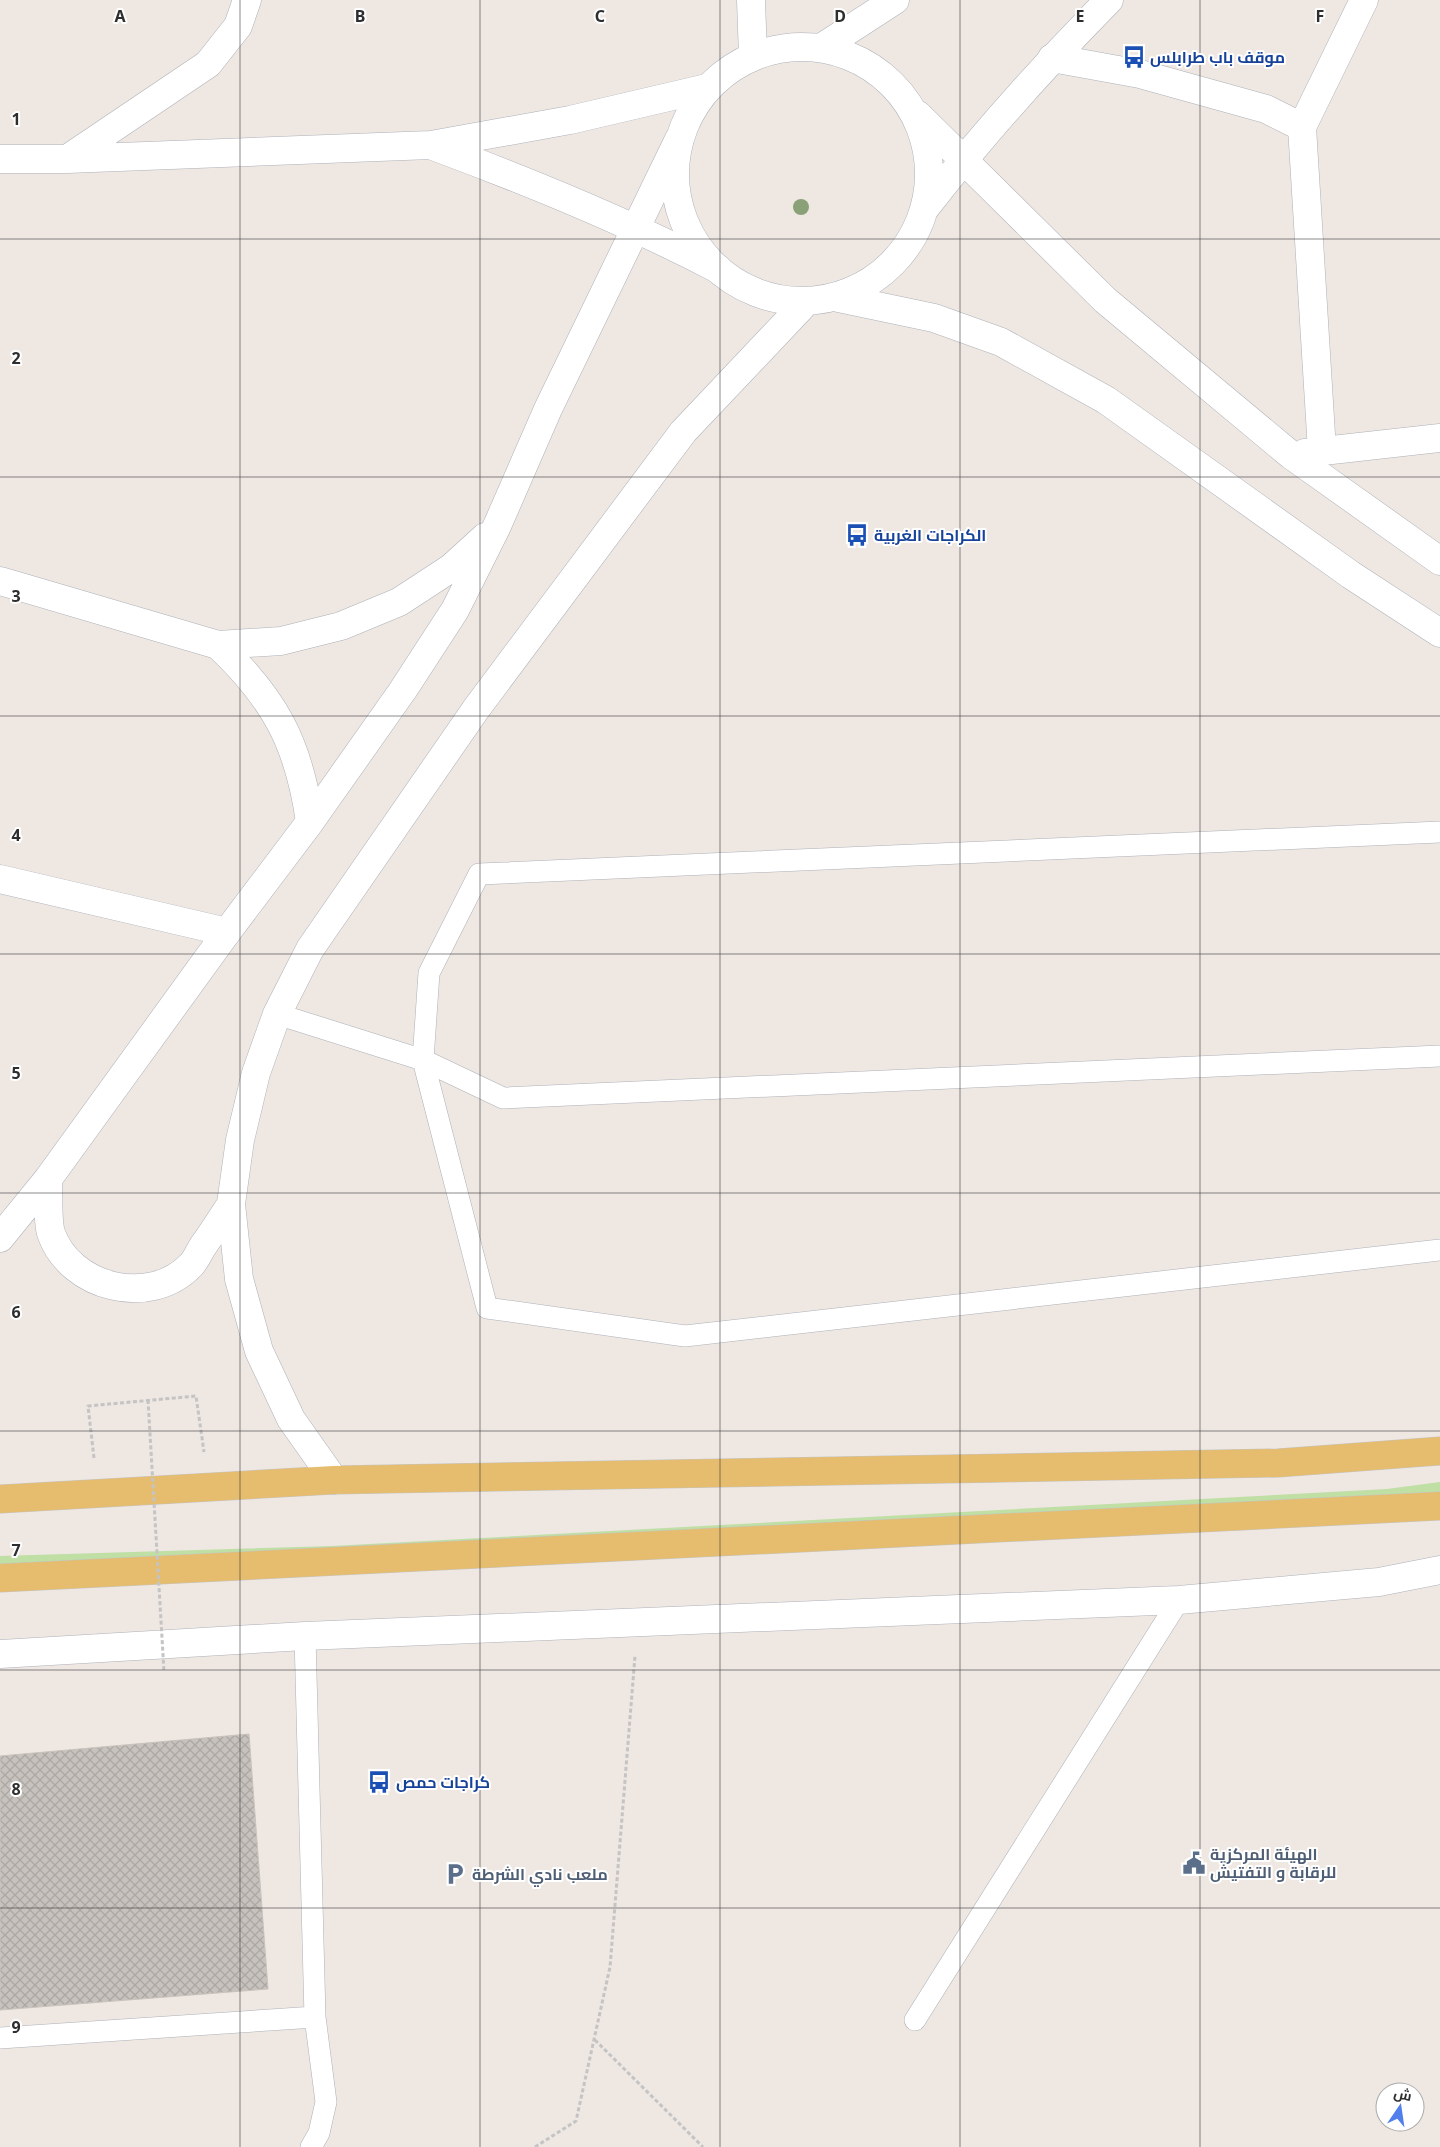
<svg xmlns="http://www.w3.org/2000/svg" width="1440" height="2147" font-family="'Noto Sans',Cairo,sans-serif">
	<defs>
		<pattern id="building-cross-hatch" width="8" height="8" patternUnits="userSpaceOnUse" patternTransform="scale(1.25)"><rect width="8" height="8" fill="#c7c2bd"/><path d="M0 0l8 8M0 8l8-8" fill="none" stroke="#aba7a3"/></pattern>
	</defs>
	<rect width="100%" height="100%" fill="#eee7e2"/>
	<path fill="#bfdfa4" d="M 1440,1482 L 1440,1497 L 0,1584 L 0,1556 L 332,1546 L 1387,1489 Z"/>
	<path fill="url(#building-cross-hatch)" stroke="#c9c3bb" d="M 249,1734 L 268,1989 L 0,2010 L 0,1756 Z"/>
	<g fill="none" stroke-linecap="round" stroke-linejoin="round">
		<defs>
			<path id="service" d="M 1440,832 L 479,874 L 429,973 L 423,1060 L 487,1308 L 685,1336 L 1440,1250
				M 277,1014 L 423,1060 L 503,1098 L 1440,1056
				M 305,1636 L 315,2017 L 326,2102 L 319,2133 L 311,2147
				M 915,2020 L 1179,1600
				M 0,2038 L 315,2017"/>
			<path id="minor" d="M 1052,58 L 1140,74 L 1266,109 L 1302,127 L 1322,451
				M 1302,127 L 1364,0
				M 433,146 C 530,182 626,221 718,269
				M 0,159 L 67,159 L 431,145 L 570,120 L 707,88
				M 67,159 L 208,64 L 238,26 L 247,0
				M 1305,453 L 1440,438
				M 0,879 L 227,932
				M 0,1654 L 305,1636 L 1179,1600 L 1379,1582 L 1440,1570"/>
			<path id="tertiary" d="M 751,0 L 753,56"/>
			<path id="secondary" d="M675 174a127 127 0 1 1 254 0a127 127 0 1 1-254 0Z
				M 821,48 L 895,0
				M 918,115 L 1105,300 L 1291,455 L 1440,561
				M 926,207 C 983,134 1044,66 1109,0
				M 834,297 L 934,318 L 1001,342 L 1106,400 L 1351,575 L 1440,633
				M 0,581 L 218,645 L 281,641 L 341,626 L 399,602 L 451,568 L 485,537
				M 218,645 C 275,699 299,744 310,822
				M 48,1179 C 49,1193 47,1221 51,1233 C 70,1288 150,1308 191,1265 C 196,1260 199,1252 203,1246 C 213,1232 222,1218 231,1204
				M 0,1238 L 48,1179 L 227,932 L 310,822 L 403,690 L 455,610 L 497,526 L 548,409 L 679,139
				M 334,1480 L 291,1419 L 259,1351 L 239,1279 L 231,1204 L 240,1140 L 256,1073 L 277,1014 L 310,949 L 476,709 L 683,432 L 807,301"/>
			<path id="primary" d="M 0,1499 L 334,1480 L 1278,1463 L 1440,1451
				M 0,1578 L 1440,1506"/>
		</defs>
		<use href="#service" stroke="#aeb1b9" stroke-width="22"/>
		<use href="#minor" stroke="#aeb1b9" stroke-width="29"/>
		<use href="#tertiary" stroke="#aeb1b9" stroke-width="29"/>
		<use href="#secondary" stroke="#aeb1b9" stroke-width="29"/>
		<use href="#primary" stroke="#c4c4c4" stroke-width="29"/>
		<path stroke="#c4c4c4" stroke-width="3" stroke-dasharray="4 2.5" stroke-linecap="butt" d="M 94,1458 L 88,1406 L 196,1396 L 204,1452
			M 595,2040 L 703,2147
			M 535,2147 L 576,2121 L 610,1967 L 635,1656"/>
		<use href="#service" stroke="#fff" stroke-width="21"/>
		<use href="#minor" stroke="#fff" stroke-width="28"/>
		<use href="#tertiary" stroke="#fff" stroke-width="28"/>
		<use href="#secondary" stroke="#fff" stroke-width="28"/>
		<use href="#primary" stroke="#e6bd6e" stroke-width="28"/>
		<path stroke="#c4c4c4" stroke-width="3" stroke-dasharray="4 2.5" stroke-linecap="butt" d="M 148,1400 L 164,1672"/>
	</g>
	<circle fill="#8aa178" cx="801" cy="207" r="8"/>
	<path fill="none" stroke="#2e2e2e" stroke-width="1" stroke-opacity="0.55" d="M 240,0 L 240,2147M 480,0 L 480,2147M 720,0 L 720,2147M 960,0 L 960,2147M 1200,0 L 1200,2147M 0,239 L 1440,239M 0,477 L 1440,477M 0,716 L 1440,716M 0,954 L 1440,954M 0,1193 L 1440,1193M 0,1431 L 1440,1431M 0,1670 L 1440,1670M 0,1908 L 1440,1908"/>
	<defs>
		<symbol id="bus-bare" viewBox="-9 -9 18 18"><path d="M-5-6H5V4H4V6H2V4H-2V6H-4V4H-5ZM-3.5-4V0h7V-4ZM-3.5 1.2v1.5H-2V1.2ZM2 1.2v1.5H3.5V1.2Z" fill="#1a4fb4" stroke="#fff" stroke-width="2.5" paint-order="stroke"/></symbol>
		<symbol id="civic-bare" viewBox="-9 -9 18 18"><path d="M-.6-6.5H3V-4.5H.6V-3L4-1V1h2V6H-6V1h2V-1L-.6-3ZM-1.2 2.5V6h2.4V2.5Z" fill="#5c6f8a" stroke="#fff" stroke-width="2.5" paint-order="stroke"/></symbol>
		<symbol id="parking-bare" viewBox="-9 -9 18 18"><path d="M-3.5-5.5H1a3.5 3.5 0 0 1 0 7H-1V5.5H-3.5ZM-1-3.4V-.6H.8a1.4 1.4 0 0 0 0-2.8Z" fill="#5c6f8a" stroke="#fff" stroke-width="2.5" paint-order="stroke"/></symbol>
	</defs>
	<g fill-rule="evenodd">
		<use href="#bus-bare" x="1118" y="41" width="32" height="32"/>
		<use href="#bus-bare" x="841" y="519" width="32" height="32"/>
		<use href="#bus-bare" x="363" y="1766" width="32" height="32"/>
		<use href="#civic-bare" x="1178" y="1847" width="32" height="32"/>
		<use href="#parking-bare" x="439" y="1858" width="32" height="32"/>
	</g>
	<g text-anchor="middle" stroke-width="4" stroke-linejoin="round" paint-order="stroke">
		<g font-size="16" font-weight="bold" fill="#164399" stroke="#fff" text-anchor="start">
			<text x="1150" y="63">موقف باب طرابلس</text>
			<text x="874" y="541">الكراجات الغربية</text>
			<text x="396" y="1788">كراجات حمص</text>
		</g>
		<g font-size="16" font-weight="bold" fill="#4e5e75" stroke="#fff" text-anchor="start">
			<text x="1210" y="1860">الهيئة المركزية<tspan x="1210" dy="18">للرقابة و التفتيش</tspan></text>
			<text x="472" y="1880">ملعب نادي الشرطة</text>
		</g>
	</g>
	<g font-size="16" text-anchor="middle" font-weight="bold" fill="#2e2e2e" stroke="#fff" stroke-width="4" stroke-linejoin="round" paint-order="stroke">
		<text x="120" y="22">A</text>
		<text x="360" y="22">B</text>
		<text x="600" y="22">C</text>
		<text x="840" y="22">D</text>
		<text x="1080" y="22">E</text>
		<text x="1320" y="22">F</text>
		<text x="16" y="125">1</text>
		<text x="16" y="364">2</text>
		<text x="16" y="602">3</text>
		<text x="16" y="841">4</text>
		<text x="16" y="1079">5</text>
		<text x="16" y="1318">6</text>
		<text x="16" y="1556">7</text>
		<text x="16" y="1795">8</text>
		<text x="16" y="2033">9</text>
	</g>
	<g transform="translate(1400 2107) rotate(13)"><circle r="24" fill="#ffffff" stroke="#ababab"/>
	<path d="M0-4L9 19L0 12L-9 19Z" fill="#517fec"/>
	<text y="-8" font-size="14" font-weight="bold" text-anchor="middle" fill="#2e2e2e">ش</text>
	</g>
</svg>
